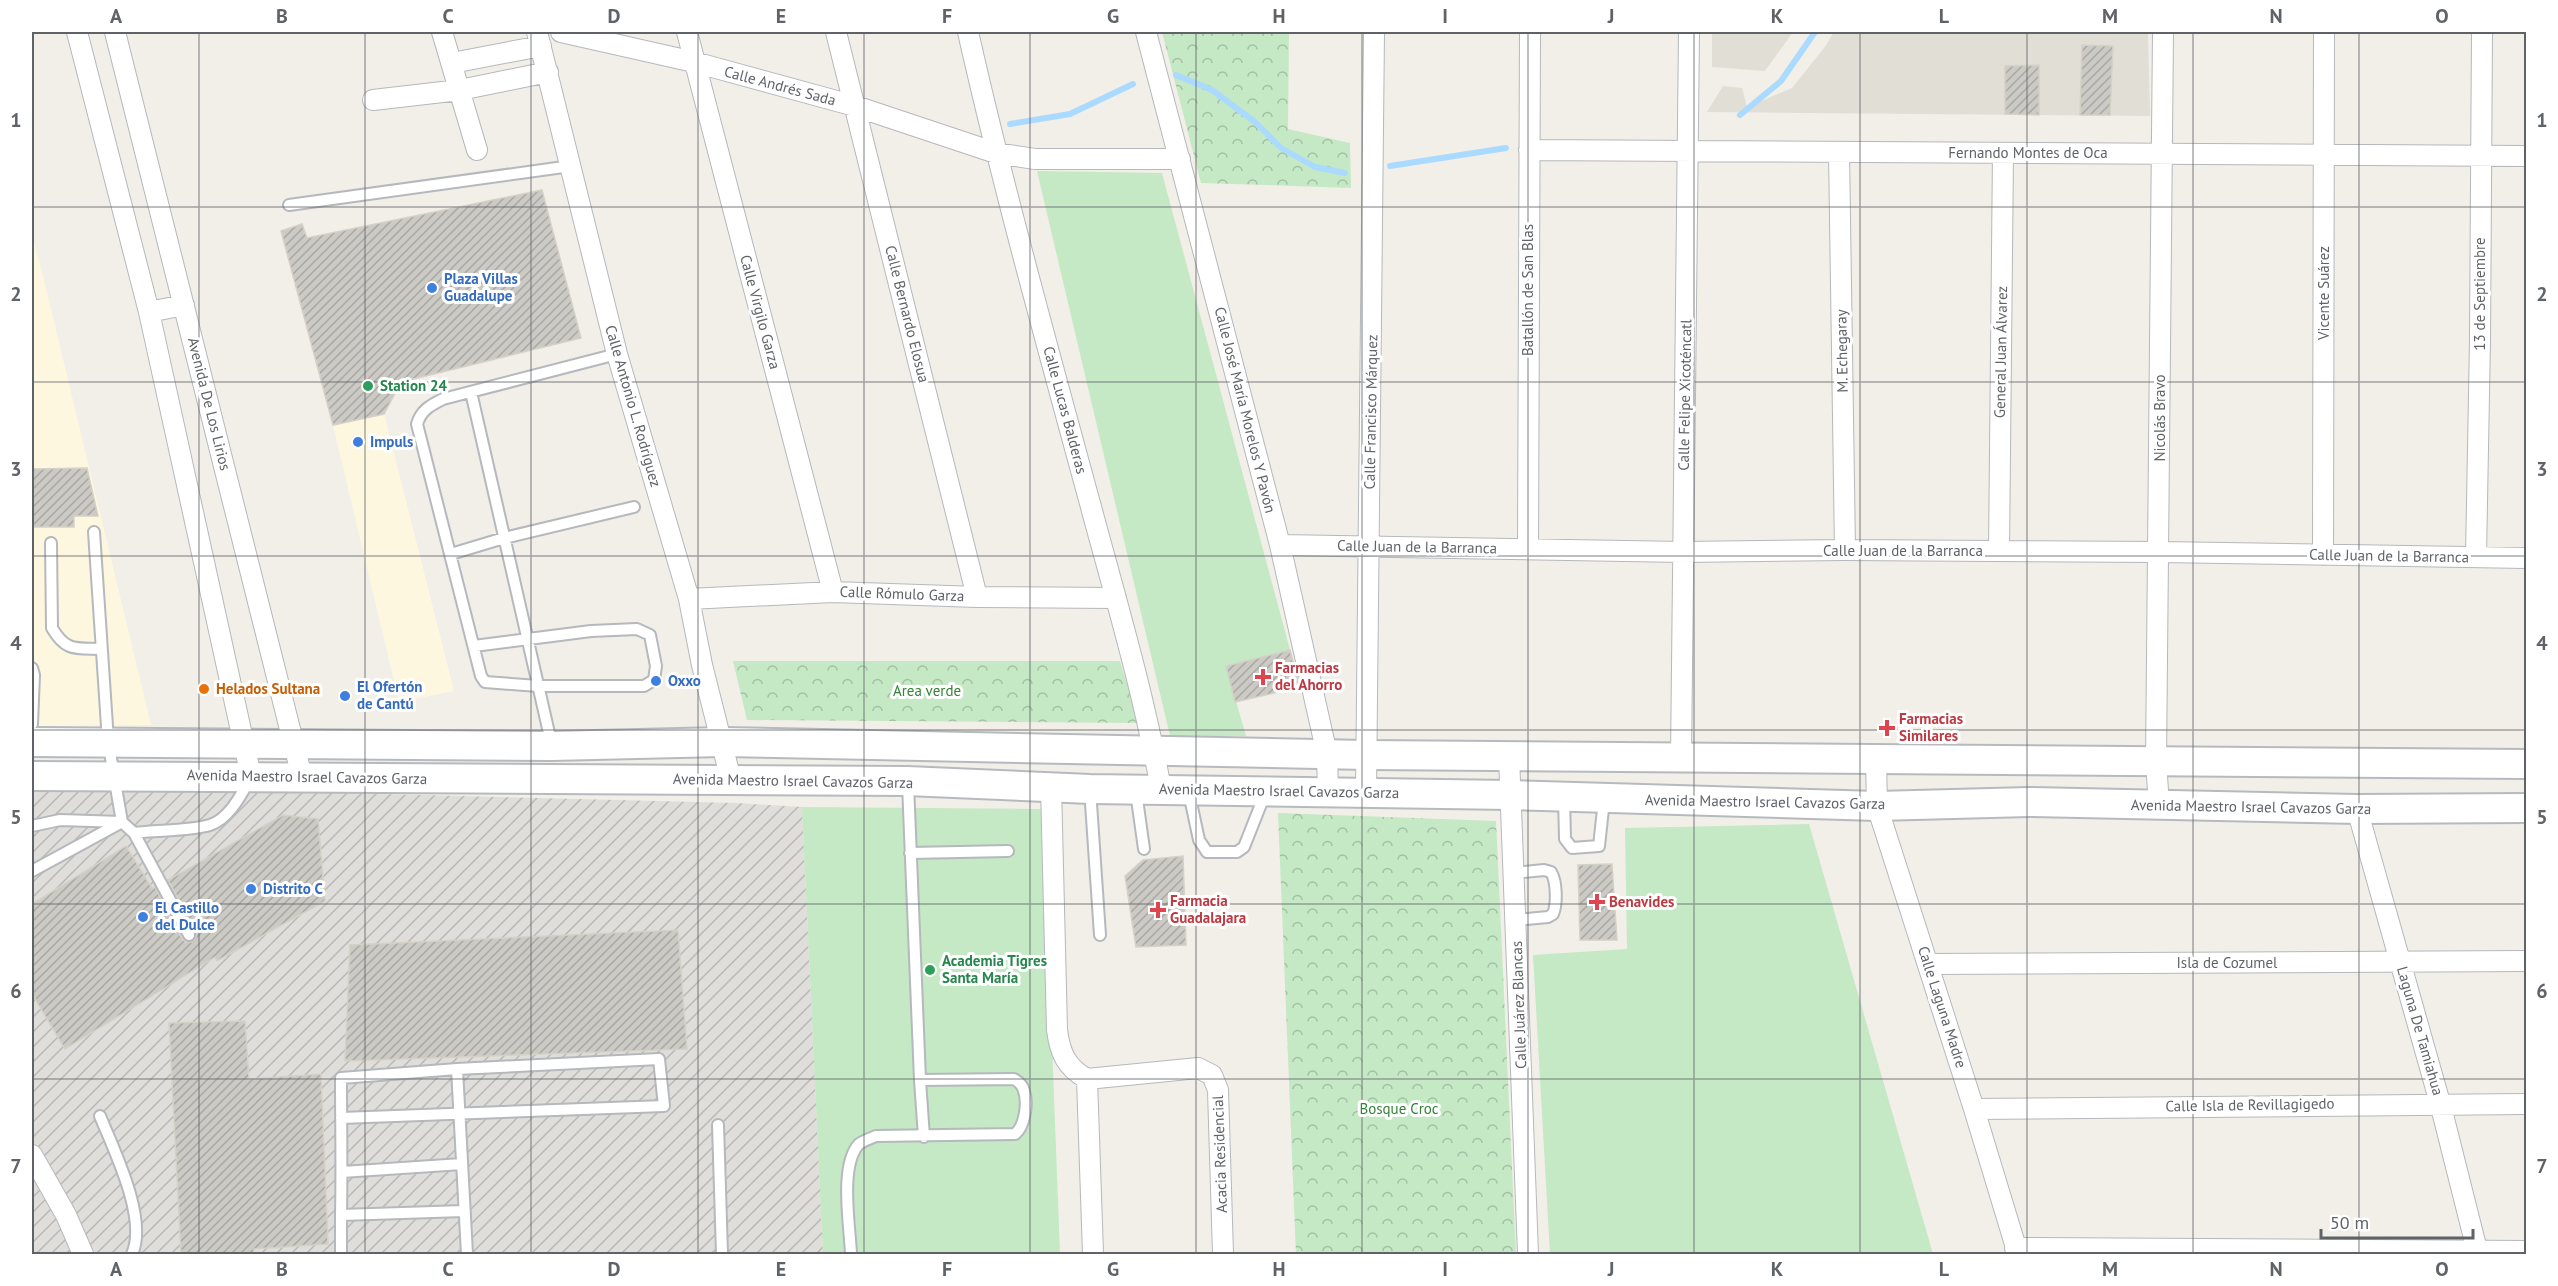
<svg xmlns="http://www.w3.org/2000/svg" width="2558" height="1286" font-family="'PT Sans',sans-serif">
	<defs>
		<pattern id="industrial-furrows" width="10" height="10" patternUnits="userSpaceOnUse" patternTransform="scale(1.5)"><rect width="10" height="10" fill="#e0deda"/><path d="M-1 1l2-2M0 10L10 0M9 11l2-2" fill="none" stroke="#b9b8b5"/></pattern>
		<pattern id="forest-crowns" width="20" height="18" patternUnits="userSpaceOnUse" patternTransform="scale(1.5)"><rect width="20" height="18" fill="#c5e8c5"/><path d="M2 6a3 3 0 1 1 6 0M12 15a3 3 0 1 1 6 0" fill="none" stroke="#a3c0a4"/></pattern>
		<pattern id="building-hatch" width="6" height="6" patternUnits="userSpaceOnUse" patternTransform="scale(1.5)"><rect width="6" height="6" fill="#cccac5"/><path d="M-1 1l2-2M0 6l6-6M5 7l2-2" fill="none" stroke="#a9a8a4"/></pattern>
	</defs>
	<rect width="100%" height="100%" fill="#f1efe8"/>
	<path fill="#fef7e0" d="M 32,236 L 42,272 L 151,725 L 32,726 Z
		M 384,414 L 454,691 L 399,702 L 333,425 Z"/>
	<path fill="url(#industrial-furrows)" d="M 32,785 L 736,803 L 802,807 L 823,1254 L 32,1254 Z"/>
	<path fill="#e1ded6" d="M 1712,32 L 1793,32 L 1765,71 L 1712,67 Z
		M 1834,32 L 2148,32 L 2150,116 L 1707,112 L 1723,86 L 1742,88 L 1747,107 L 1792,88 L 1824,48 Z"/>
	<path fill="#c5e8c5" d="M 1037,171 L 1162,173 L 1290,650 L 1226,666 L 1246,736 L 1170,736 Z
		M 802,807 L 1043,809 L 1060,1254 L 823,1254 Z
		M 1809,824 L 1933,1254 L 1550,1254 L 1533,955 L 1627,949 L 1625,828 Z"/>
	<path fill="url(#forest-crowns)" d="M 1162,32 L 1289,32 L 1288,129 L 1350,143 L 1351,188 L 1201,183 Z
		M 733,661 L 1120,661 L 1139,723 L 747,720 Z
		M 1278,813 L 1496,821 L 1516,1254 L 1296,1254 Z"/>
	<g fill="none" stroke-linecap="round" stroke-linejoin="round">
		<path stroke="#aadaff" stroke-width="6" d="M 1176,75 L 1212,90 L 1255,122 L 1281,148 L 1315,167 L 1345,173
			M 1740,115 L 1781,81 L 1815,32
			M 1010,124 L 1070,114 L 1133,84
			M 1390,166 L 1506,148"/>
	</g>
	<path fill="url(#building-hatch)" stroke="#d6d1c6" stroke-width="1.5" d="M 2082,45 L 2113,46 L 2110,115 L 2080,115 Z
		M 2039,65 L 2039,115 L 2005,114 L 2005,66 Z
		M 542,190 L 581,338 L 401,382 L 384,414 L 333,425 L 281,231 L 302,224 L 307,238 Z
		M 87,468 L 98,516 L 74,516 L 74,527 L 32,527 L 32,469 Z
		M 1290,650 L 1300,687 L 1235,702 L 1226,666 Z
		M 283,815 L 318,819 L 325,901 L 217,961 L 215,957 L 65,1049 L 32,994 L 32,904 L 126,846 L 152,888 L 155,887 L 182,939 L 186,942 L 192,942 L 196,938 L 196,931 L 168,880 Z
		M 1183,856 L 1186,945 L 1136,947 L 1125,876 L 1143,860 Z
		M 1612,864 L 1617,940 L 1580,940 L 1578,865 Z
		M 678,930 L 687,1049 L 345,1061 L 350,945 Z
		M 245,1021 L 249,1079 L 321,1074 L 328,1244 L 254,1249 L 254,1254 L 181,1254 L 169,1023 Z"/>
	<g fill="none" stroke-linecap="round" stroke-linejoin="round">
		<defs>
			<path id="lane" d="M 289,205 L 571,166
				M 471,392 L 552,746
				M 51,543 L 52,628 C 66,652 76,648 101,649
				M 451,554 L 504,538 L 634,507
				M 474,646 L 591,631 L 637,629 L 650,635 L 656,666 L 654,680 L 644,686 L 538,686 L 485,682 L 481,676 L 417,424 C 421,410 431,405 443,399 L 617,354
				M 32,668 L 34,675 L 32,724
				M 908,784 L 920,1080 L 924,1137
				M 1090,789 L 1100,935
				M 1136,792 L 1144,849
				M 1189,793 L 1199,840 L 1207,852 L 1237,852 L 1244,847 L 1265,794
				M 1564,797 L 1565,839 L 1572,848 L 1599,846 L 1604,800
				M 32,826 L 60,820 L 122,822 L 134,833 C 156,830 190,831 210,825 C 229,819 241,795 250,779
				M 134,833 L 189,935
				M 910,853 L 1008,851
				M 32,871 L 122,822 L 108,741 L 94,532
				M 1514,873 L 1544,870 L 1551,872 C 1557,882 1557,904 1553,914 L 1548,917 L 1515,920
				M 457,1069 L 467,1254
				M 100,1116 C 114,1150 148,1219 132,1254
				M 341,1118 L 664,1106 L 659,1059 L 457,1069 L 341,1078 C 341,1124 342,1170 341,1215 L 464,1211
				M 718,1125 L 722,1254
				M 342,1172 L 462,1164
				M 341,1254 L 341,1215
				M 851,1254 C 850,1227 839,1165 859,1144 C 863,1141 871,1138 876,1136 L 1015,1134 C 1025,1126 1028,1103 1024,1091 C 1023,1085 1019,1082 1014,1079 L 920,1080"/>
			<path id="street" d="M 77,32 L 149,312 L 251,776
				M 115,32 L 302,777
				M 442,32 L 477,150
				M 537,32 L 617,354 L 689,599 L 702,665 L 731,780
				M 561,32 L 694,62 L 855,106 L 996,153 L 1035,159 L 1180,159
				M 687,32 L 833,592
				M 836,32 L 977,597
				M 968,32 C 1004,191 1048,349 1091,507 C 1116,600 1144,694 1161,789
				M 1146,32 L 1280,545 L 1327,754 L 1328,792
				M 452,63 L 541,46
				M 373,100 L 460,90 L 548,72
				M 1529,150 L 2526,156
				M 1839,152 L 1845,550
				M 149,312 L 184,305
				M 1280,545 L 1683,552 L 1845,550 L 2160,552 L 2526,558
				M 1528,549 L 1530,32
				M 1999,551 L 2003,153
				M 2323,555 L 2324,32
				M 2476,557 L 2480,340 L 2482,32
				M 689,599 L 833,592 L 977,597 L 1116,598
				M 1509,756 L 1528,1254
				M 1681,758 L 1689,32
				M 1876,758 L 1877,806 L 1974,1109 L 2018,1254
				M 1051,786 L 1057,1030 C 1060,1053 1066,1067 1087,1079 L 1198,1068 L 1212,1075 L 1218,1090 L 1223,1254
				M 1366,793 L 1374,32
				M 2159,805 L 2156,762 L 2163,32
				M 2357,809 L 2440,1103 L 2478,1254
				M 1928,964 L 2526,961
				M 1087,1079 L 1093,1254
				M 1974,1109 L 2526,1104
				M 32,1155 L 66,1215 L 83,1254
				M 2015,1248 L 2526,1251"/>
			<path id="secondary" d="M 32,742 L 552,746 L 722,742 L 1366,755 L 2526,764
				M 32,776 L 907,781 L 1090,789 L 1511,795 L 1877,806 L 2029,802 L 2357,809 L 2526,808"/>
		</defs>
		<use href="#lane" stroke="#b5b8bc" stroke-width="14"/>
		<use href="#street" stroke="#b5b8bc" stroke-width="22"/>
		<use href="#secondary" stroke="#b6babf" stroke-width="32"/>
		<use href="#lane" stroke="#fff" stroke-width="10"/>
		<use href="#street" stroke="#fff" stroke-width="20"/>
		<use href="#secondary" stroke="#fff" stroke-width="28"/>
	</g>
	<path fill="none" stroke="#5f6368" stroke-width="1.5" stroke-opacity="0.55" d="M 199,32 L 199,1254M 365,32 L 365,1254M 531,32 L 531,1254M 698,32 L 698,1254M 864,32 L 864,1254M 1030,32 L 1030,1254M 1196,32 L 1196,1254M 1362,32 L 1362,1254M 1528,32 L 1528,1254M 1694,32 L 1694,1254M 1860,32 L 1860,1254M 2027,32 L 2027,1254M 2193,32 L 2193,1254M 2359,32 L 2359,1254M 32,207 L 2526,207M 32,382 L 2526,382M 32,556 L 2526,556M 32,730 L 2526,730M 32,904 L 2526,904M 32,1079 L 2526,1079"/>
	<g fill="#3f7fe0" stroke="#fff" stroke-width="2">
		<circle cx="432" cy="288" r="6"/>
		<circle cx="358" cy="442" r="6"/>
		<circle cx="656" cy="681" r="6"/>
		<circle cx="345" cy="696" r="6"/>
		<circle cx="251" cy="889" r="6"/>
		<circle cx="143" cy="917" r="6"/>
	</g>
	<g fill="#2e9e5b" stroke="#fff" stroke-width="2">
		<circle cx="368" cy="386" r="6"/>
		<circle cx="930" cy="970" r="6"/>
	</g>
	<g fill="#e0444e" stroke="#fff" stroke-width="2">
		<path d="M1260 668h6v6h6v6h-6v6h-6v-6h-6v-6h6z"/>
		<path d="M1884 719h6v6h6v6h-6v6h-6v-6h-6v-6h6z"/>
		<path d="M1594 893h6v6h6v6h-6v6h-6v-6h-6v-6h6z"/>
		<path d="M1155 901h6v6h6v6h-6v6h-6v-6h-6v-6h6z"/>
	</g>
	<circle fill="#e8710a" stroke="#fff" stroke-width="2" cx="204" cy="689" r="6"/>
	<g text-anchor="middle" stroke-width="6" stroke-linejoin="round" paint-order="stroke">
		<g font-size="15" fill="#5f6368" stroke="#fff">
			<text transform="translate(780 86) rotate(15)" y="5">Calle Andrés Sada</text>
			<text x="2028" y="158">Fernando Montes de Oca</text>
			<text transform="translate(1528 290) rotate(-90)" y="5">Batallón de San Blas</text>
			<text transform="translate(2324 293) rotate(-90)" y="5">Vicente Suárez</text>
			<text transform="translate(2480 294) rotate(-90)" y="5">13 de Septiembre</text>
			<text transform="translate(760 312) rotate(75)" y="5">Calle Virgilo Garza</text>
			<text transform="translate(907 314) rotate(76)" y="5">Calle Bernardo Elosua</text>
			<text transform="translate(1842 351) rotate(-91)" y="5">M. Echegaray</text>
			<text transform="translate(2001 352) rotate(-89)" y="5">General Juan Álvarez</text>
			<text transform="translate(1685 395) rotate(-89)" y="5">Calle Felipe Xicoténcatl</text>
			<text transform="translate(209 404) rotate(76)" y="5">Avenida De Los Lirios</text>
			<text transform="translate(633 406) rotate(74)" y="5">Calle Antonio L. Rodríguez</text>
			<text transform="translate(1065 410) rotate(75)" y="5">Calle Lucas Balderas</text>
			<text transform="translate(1245 410) rotate(76)" y="5">Calle José María Morelos Y Pavón</text>
			<text transform="translate(1371 412) rotate(-89)" y="5">Calle Francisco Márquez</text>
			<text transform="translate(2160 418) rotate(-90)" y="5">Nicolás Bravo</text>
			<text transform="translate(1417 547) rotate(1)" y="5">Calle Juan de la Barranca</text>
			<text x="1903" y="556">Calle Juan de la Barranca</text>
			<text transform="translate(2389 556) rotate(1)" y="5">Calle Juan de la Barranca</text>
			<text transform="translate(902 594) rotate(2)" y="5">Calle Rómulo Garza</text>
			<text transform="translate(307 777) rotate(1)" y="5">Avenida Maestro Israel Cavazos Garza</text>
			<text transform="translate(793 781) rotate(1)" y="5">Avenida Maestro Israel Cavazos Garza</text>
			<text transform="translate(1279 791) rotate(1)" y="5">Avenida Maestro Israel Cavazos Garza</text>
			<text transform="translate(1765 802) rotate(1)" y="5">Avenida Maestro Israel Cavazos Garza</text>
			<text transform="translate(2251 807) rotate(1)" y="5">Avenida Maestro Israel Cavazos Garza</text>
			<text x="2227" y="968">Isla de Cozumel</text>
			<text transform="translate(1519 1005) rotate(-92)" y="5">Calle Juárez Blancas</text>
			<text transform="translate(1942 1007) rotate(72)" y="5">Calle Laguna Madre</text>
			<text transform="translate(2420 1031) rotate(74)" y="5">Laguna De Tamiahua</text>
			<text transform="translate(2250 1105) rotate(-1)" y="5">Calle Isla de Revillagigedo</text>
			<text transform="translate(1220 1154) rotate(-92)" y="5">Acacia Residencial</text>
		</g>
		<g font-size="15" font-weight="bold" fill="#366cbe" stroke="#fff" text-anchor="start">
			<text x="444" y="284">Plaza Villas<tspan x="444" dy="17">Guadalupe</tspan></text>
			<text x="370" y="447">Impuls</text>
			<text x="668" y="686">Oxxo</text>
			<text x="357" y="692">El Ofertón<tspan x="357" dy="17">de Cantú</tspan></text>
			<text x="263" y="894">Distrito C</text>
			<text x="155" y="913">El Castillo<tspan x="155" dy="17">del Dulce</tspan></text>
		</g>
		<g font-size="15" font-weight="bold" fill="#27864d" stroke="#fff" text-anchor="start">
			<text x="380" y="391">Station 24</text>
			<text x="942" y="966">Academia Tigres<tspan x="942" dy="17">Santa María</tspan></text>
		</g>
		<g font-size="15" font-weight="bold" fill="#be3a42" stroke="#fff" text-anchor="start">
			<text x="1275" y="673">Farmacias<tspan x="1275" dy="17">del Ahorro</tspan></text>
			<text x="1899" y="724">Farmacias<tspan x="1899" dy="17">Similares</tspan></text>
			<text x="1170" y="906">Farmacia<tspan x="1170" dy="17">Guadalajara</tspan></text>
			<text x="1609" y="907">Benavides</text>
		</g>
		<g font-size="15" font-weight="bold" fill="#c56008" stroke="#fff" text-anchor="start">
			<text x="216" y="694">Helados Sultana</text>
		</g>
		<g font-size="15" fill="#348238" stroke="#fff">
			<text x="927" y="696">Area verde</text>
			<text x="1399" y="1114">Bosque Croc</text>
		</g>
	</g>
	<rect width="2558" height="1286" fill="none" stroke="#ffffff" stroke-width="66"/>
	<path d="M2321 1229v9h152v-9" fill="none" stroke="#5f6368" stroke-width="3"/>
	<text x="2330" y="1229" font-size="18" fill="#5f6368" stroke="#ffffff" stroke-width="4.5" paint-order="stroke">50 m</text>
	<rect x="33" y="33" width="2492" height="1220" fill="none" stroke="#5f6368" stroke-width="2"/>
	<g font-size="20" text-anchor="middle" font-weight="bold" fill="#5f6368">
		<text x="116" y="23">A</text>
		<text x="282" y="23">B</text>
		<text x="448" y="23">C</text>
		<text x="614" y="23">D</text>
		<text x="781" y="23">E</text>
		<text x="947" y="23">F</text>
		<text x="1113" y="23">G</text>
		<text x="1279" y="23">H</text>
		<text x="1445" y="23">I</text>
		<text x="1611" y="23">J</text>
		<text x="1777" y="23">K</text>
		<text x="1944" y="23">L</text>
		<text x="2110" y="23">M</text>
		<text x="2276" y="23">N</text>
		<text x="2442" y="23">O</text>
		<text x="16" y="127">1</text>
		<text x="2542" y="127">1</text>
		<text x="16" y="301">2</text>
		<text x="2542" y="301">2</text>
		<text x="16" y="476">3</text>
		<text x="2542" y="476">3</text>
		<text x="16" y="650">4</text>
		<text x="2542" y="650">4</text>
		<text x="16" y="824">5</text>
		<text x="2542" y="824">5</text>
		<text x="16" y="998">6</text>
		<text x="2542" y="998">6</text>
		<text x="16" y="1173">7</text>
		<text x="2542" y="1173">7</text>
		<text x="116" y="1276">A</text>
		<text x="282" y="1276">B</text>
		<text x="448" y="1276">C</text>
		<text x="614" y="1276">D</text>
		<text x="781" y="1276">E</text>
		<text x="947" y="1276">F</text>
		<text x="1113" y="1276">G</text>
		<text x="1279" y="1276">H</text>
		<text x="1445" y="1276">I</text>
		<text x="1611" y="1276">J</text>
		<text x="1777" y="1276">K</text>
		<text x="1944" y="1276">L</text>
		<text x="2110" y="1276">M</text>
		<text x="2276" y="1276">N</text>
		<text x="2442" y="1276">O</text>
	</g>
</svg>
